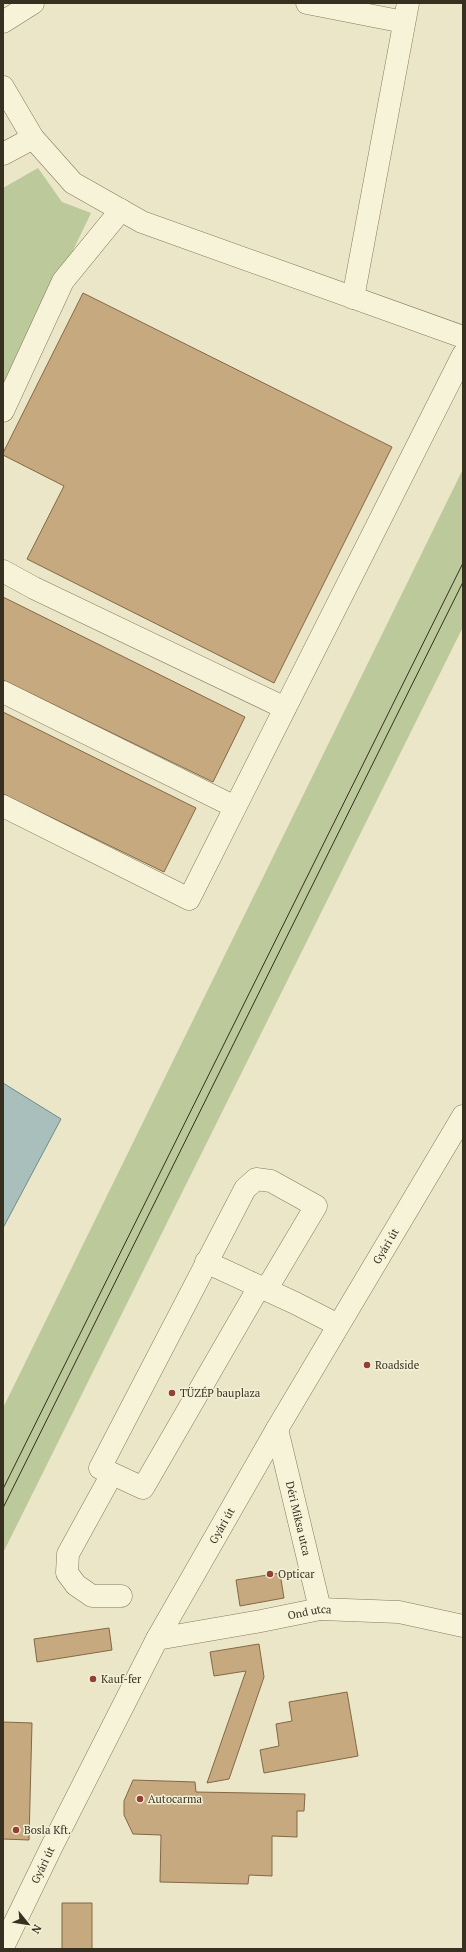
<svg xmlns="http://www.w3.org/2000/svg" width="466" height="1952" font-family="'PT Serif',serif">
	<rect width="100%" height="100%" fill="#ebe6c7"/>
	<path fill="#bcc99b" d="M 38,168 L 62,202 L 91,213 L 3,396 L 3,188 Z
		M 463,469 L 463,627 L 3,1553 L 3,1408 Z"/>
	<path fill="#a8bfbc" stroke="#6f8d8b" d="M 3,1083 L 61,1119 L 3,1228 Z"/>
	<path fill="#c7a97f" stroke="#836845" d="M 83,293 L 392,447 L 274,683 L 27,559 L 64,486 L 3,455 L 3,453 Z
		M 3,597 L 245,717 L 213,782 L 3,680 Z
		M 3,712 L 196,808 L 164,872 L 3,794 Z
		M 280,1573 L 284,1598 L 240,1606 L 236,1580 Z
		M 109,1628 L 112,1650 L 37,1662 L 34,1639 Z
		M 259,1644 L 264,1677 L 229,1779 L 207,1783 L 246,1671 L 214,1676 L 210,1652 Z
		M 347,1692 L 358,1756 L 264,1773 L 260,1750 L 279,1746 L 276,1724 L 292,1721 L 289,1702 Z
		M 3,1722 L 32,1723 L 29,1840 L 3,1839 Z
		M 133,1780 L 195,1782 L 196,1792 L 305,1794 L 304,1811 L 297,1811 L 297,1837 L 272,1836 L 272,1876 L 249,1875 L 248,1884 L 160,1882 L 161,1835 L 133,1834 L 124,1815 L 124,1801 Z
		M 62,1903 L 92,1903 L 92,1949 L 62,1949 Z"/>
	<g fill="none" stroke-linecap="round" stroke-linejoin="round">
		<defs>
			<g id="minor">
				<path d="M 307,3 L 404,22"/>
				<path d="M 3,22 L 33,3"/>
				<path d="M 3,87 L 33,138 L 73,183 L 142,222 L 463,337"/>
				<path d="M 3,154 L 33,138"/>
				<path d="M 353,298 L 408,3"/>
				<path d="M 3,411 L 63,281 L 121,210"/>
				<path d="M 3,571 L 34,588 L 285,708"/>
				<path d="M 3,692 L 235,807"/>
				<path d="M 3,806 L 189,899 L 463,355"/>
				<path d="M 206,1262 L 295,1303 L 338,1325"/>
				<path d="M 259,1287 L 143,1488 L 100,1468 L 245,1189 L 256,1179 L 271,1181 L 316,1206 L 266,1290"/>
				<path id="s1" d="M 277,1429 L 320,1609"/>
				<path d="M 112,1474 L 68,1554 L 67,1573 L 76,1585 L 92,1596 L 121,1596"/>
				<path id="s2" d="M 157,1639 L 261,1621 L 320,1609 L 399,1612 L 463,1626"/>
				<path id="s3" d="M 3,1947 L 52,1846 L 157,1639 L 277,1429 L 463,1116"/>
			</g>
		</defs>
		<use href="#minor" stroke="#86795d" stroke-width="23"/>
		<use href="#minor" stroke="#f7f3d9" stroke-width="22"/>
		<path stroke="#372f20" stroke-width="1" d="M 3,1489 L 463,563
			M 3,1508 L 463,582"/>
	</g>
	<g fill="#914031" stroke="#f3f0d6" stroke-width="1.5">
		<circle cx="367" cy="1365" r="4"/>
		<circle cx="172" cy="1393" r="4"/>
		<circle cx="270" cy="1574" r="4"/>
		<circle cx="93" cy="1679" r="4"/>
		<circle cx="140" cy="1799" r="4"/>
		<circle cx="16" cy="1830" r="4"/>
	</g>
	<g text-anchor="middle" stroke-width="3" stroke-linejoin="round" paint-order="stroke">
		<g font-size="11" fill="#372f20" stroke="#f3f0d6">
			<text dy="4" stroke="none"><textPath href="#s3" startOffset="799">Gyári út</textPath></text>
			<text dy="4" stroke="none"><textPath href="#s1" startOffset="92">Déri Miksa utca</textPath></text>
			<text dy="4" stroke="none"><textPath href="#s3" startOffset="475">Gyári út</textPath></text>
			<text dy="4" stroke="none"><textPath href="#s2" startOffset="155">Ond utca</textPath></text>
			<text dy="4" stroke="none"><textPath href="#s3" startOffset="91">Gyári út</textPath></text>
		</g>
		<g font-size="11" fill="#372f20" stroke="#f3f0d6" text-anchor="start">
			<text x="375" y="1369">Roadside</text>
			<text x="180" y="1397">TÜZÉP bauplaza</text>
			<text x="278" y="1578">Opticar</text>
			<text x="101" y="1683">Kauf-fer</text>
			<text x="148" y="1803">Autocarma</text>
			<text x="24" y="1834">Bosla Kft.</text>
		</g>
	</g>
	<rect width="466" height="1952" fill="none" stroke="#372f20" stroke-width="8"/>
	<g transform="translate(28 1924) rotate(120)" stroke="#f3f0d6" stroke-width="3" paint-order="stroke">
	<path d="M0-3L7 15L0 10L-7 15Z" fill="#372f20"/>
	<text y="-6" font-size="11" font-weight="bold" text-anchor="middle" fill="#372f20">N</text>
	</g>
</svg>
